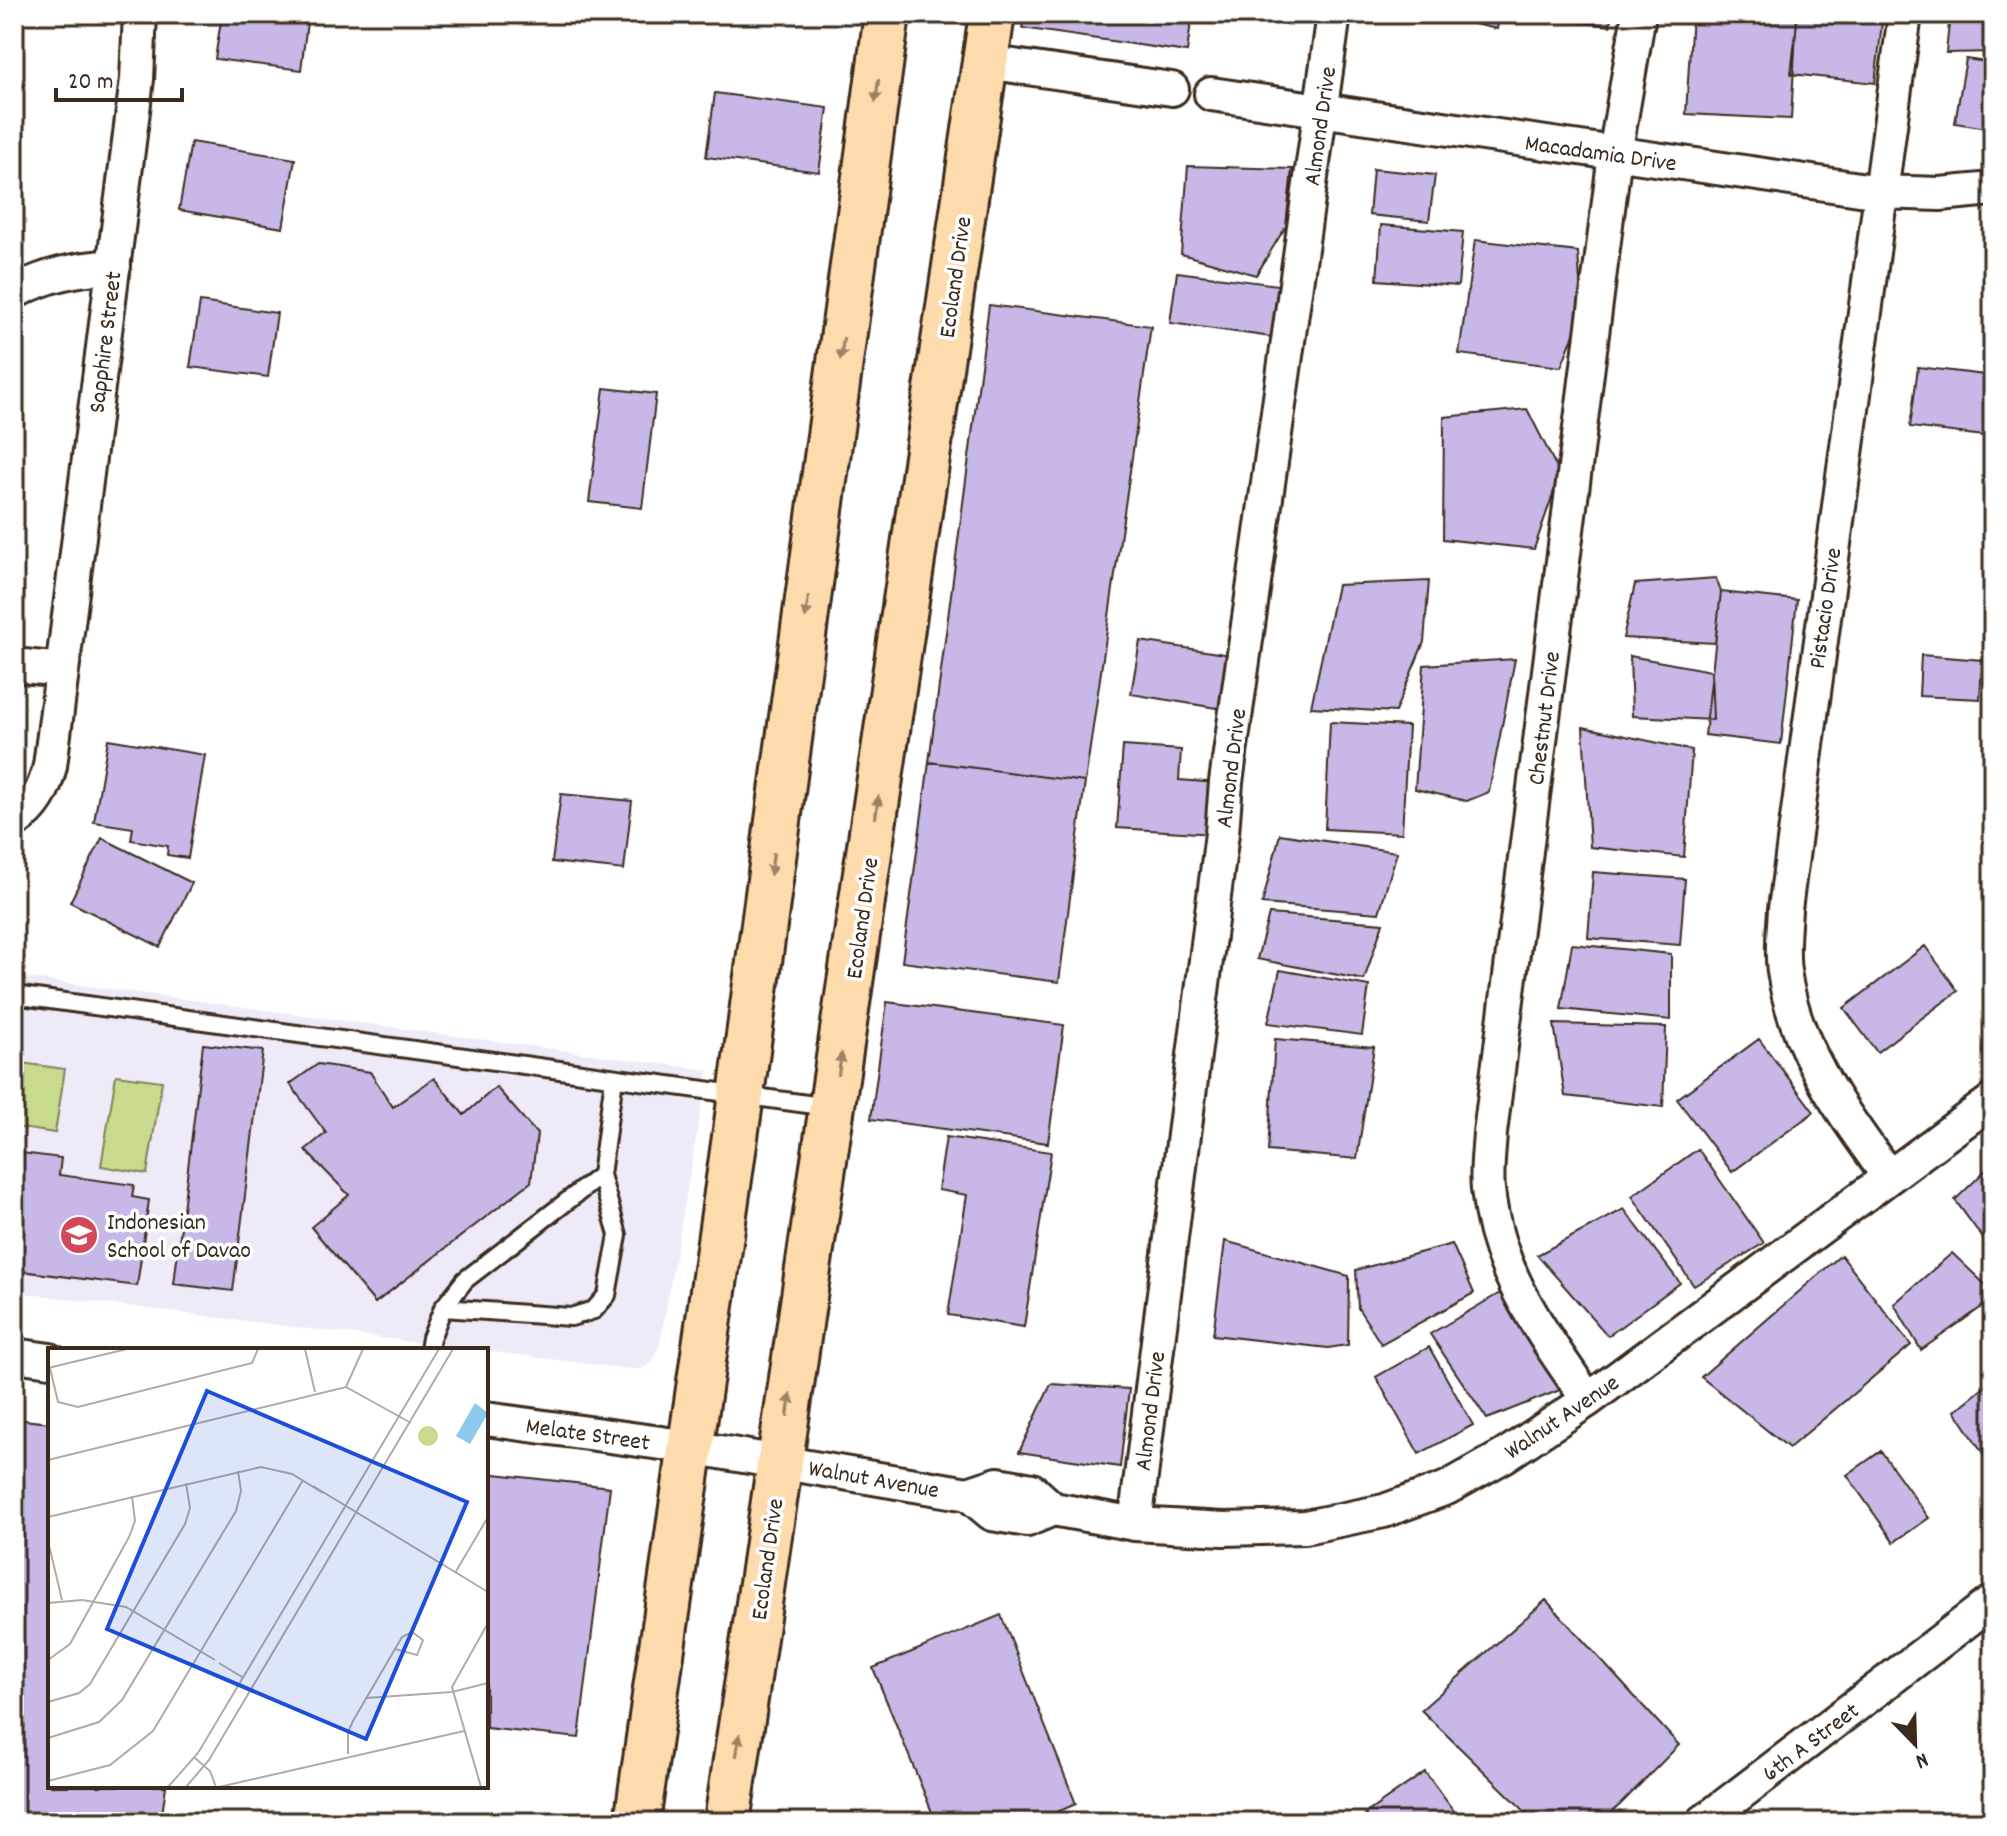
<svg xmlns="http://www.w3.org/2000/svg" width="2007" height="1836" font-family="Dekko,sans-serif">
	<rect width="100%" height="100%" fill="#fff"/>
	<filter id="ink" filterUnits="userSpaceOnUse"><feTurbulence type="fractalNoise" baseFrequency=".0125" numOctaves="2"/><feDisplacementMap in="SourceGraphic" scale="16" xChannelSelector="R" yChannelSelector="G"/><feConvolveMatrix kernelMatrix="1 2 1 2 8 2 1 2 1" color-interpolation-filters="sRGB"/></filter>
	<g filter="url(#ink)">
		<path fill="#eeeaf8" d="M 14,976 L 708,1070 L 660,1343 L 652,1362 L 642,1369 L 629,1369 L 14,1292 Z"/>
		<path fill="#c7da8e" stroke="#818256" stroke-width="2" d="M 14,1062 L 65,1069 L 55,1133 L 14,1127 Z
			M 116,1075 L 162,1081 L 147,1174 L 101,1166 Z"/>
		<path fill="#c8b8e8" stroke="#3b2a1e" stroke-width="2" d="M 222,14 L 308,14 L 301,70 L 215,59 Z
			M 1025,14 L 1192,14 L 1187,52 L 1022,28 Z
			M 1430,14 L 1500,14 L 1497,29 Z
			M 1508,14 L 1612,14 L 1610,26 Z
			M 1692,14 L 1797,14 L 1791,119 L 1686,114 Z
			M 1798,14 L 1883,14 L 1875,83 L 1791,74 Z
			M 1950,14 L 1993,14 L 1993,52 L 1946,53 Z
			M 1966,59 L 1993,63 L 1993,129 L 1955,123 Z
			M 715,93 L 828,108 L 819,172 L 706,157 Z
			M 191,142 L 295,159 L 283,228 L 179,210 Z
			M 1188,166 L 1292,169 L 1286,226 L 1256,275 L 1181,254 Z
			M 1373,169 L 1435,175 L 1429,221 L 1369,215 Z
			M 1381,225 L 1463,232 L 1458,286 L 1377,280 Z
			M 1475,240 L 1578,252 L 1582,314 L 1561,367 L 1459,354 Z
			M 1177,272 L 1278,285 L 1272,337 L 1170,323 Z
			M 200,302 L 277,313 L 268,377 L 190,367 Z
			M 989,305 L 1151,326 L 1085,782 L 929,762 Z
			M 1918,367 L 1993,376 L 1993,437 L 1910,427 Z
			M 604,388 L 656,394 L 642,508 L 589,502 Z
			M 1527,409 L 1560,474 L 1534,549 L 1443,539 L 1444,417 Z
			M 1716,578 L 1721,592 L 1715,643 L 1623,638 L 1635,584 Z
			M 1429,581 L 1424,642 L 1395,712 L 1311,707 L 1337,585 Z
			M 1721,592 L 1797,600 L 1781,744 L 1705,735 Z
			M 1140,641 L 1238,656 L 1229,710 L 1131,694 Z
			M 1921,655 L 1982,660 L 1980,699 L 1919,696 Z
			M 1630,656 L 1711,671 L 1713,720 L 1632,716 Z
			M 1515,659 L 1489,792 L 1467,801 L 1415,789 L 1424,665 Z
			M 1330,722 L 1408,726 L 1402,833 L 1325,829 Z
			M 1993,726 L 1993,776 L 1987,775 Z
			M 1583,727 L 1692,750 L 1684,857 L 1590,847 Z
			M 108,739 L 205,755 L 188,858 L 167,855 L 168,846 L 131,840 L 133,828 L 94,822 Z
			M 1123,746 L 1181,750 L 1179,780 L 1219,783 L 1215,834 L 1117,828 Z
			M 929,762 L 1085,782 L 1059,982 L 902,962 Z
			M 561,794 L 632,801 L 624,870 L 552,862 Z
			M 1280,834 L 1397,852 L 1379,913 L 1262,904 Z
			M 102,838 L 192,883 L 160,947 L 70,902 Z
			M 1593,872 L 1685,879 L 1680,945 L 1588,938 Z
			M 1269,914 L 1383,923 L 1364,980 L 1257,959 Z
			M 1572,944 L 1671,954 L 1671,1020 L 1561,1009 Z
			M 1925,946 L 1958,991 L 1877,1052 L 1844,1008 Z
			M 1280,970 L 1369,986 L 1362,1035 L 1268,1023 Z
			M 887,1002 L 1064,1025 L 1048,1143 L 871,1119 Z
			M 1554,1024 L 1666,1027 L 1663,1107 L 1565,1096 Z
			M 1275,1039 L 1374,1047 L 1357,1159 L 1268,1151 Z
			M 1759,1039 L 1814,1112 L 1732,1172 L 1677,1099 Z
			M 203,1044 L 263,1051 L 233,1291 L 174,1284 Z
			M 318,1064 L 370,1072 L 393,1107 L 434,1078 L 464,1115 L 496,1087 L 537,1134 L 531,1182 L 375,1303 L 311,1227 L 349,1195 L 305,1150 L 326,1133 L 290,1084 Z
			M 946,1137 L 1051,1152 L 1024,1327 L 948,1315 L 967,1195 L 938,1190 Z
			M 1698,1149 L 1764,1243 L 1694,1286 L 1632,1196 Z
			M 14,1152 L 61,1158 L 59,1175 L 134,1185 L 132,1197 L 149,1200 L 137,1286 L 14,1270 Z
			M 1993,1163 L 1993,1252 L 1955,1200 Z
			M 1624,1209 L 1680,1283 L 1608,1336 L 1537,1255 Z
			M 1225,1241 L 1349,1276 L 1348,1345 L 1328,1348 L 1213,1335 Z
			M 1452,1244 L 1474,1293 L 1381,1344 L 1358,1308 L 1356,1270 Z
			M 1952,1253 L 1993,1292 L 1993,1299 L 1921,1350 L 1894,1304 Z
			M 1841,1255 L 1911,1345 L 1789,1448 L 1701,1377 Z
			M 1500,1293 L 1565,1388 L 1487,1419 L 1430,1334 Z
			M 1429,1347 L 1473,1425 L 1419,1454 L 1376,1377 Z
			M 1993,1380 L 1993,1454 L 1987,1459 L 1955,1411 Z
			M 1051,1384 L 1129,1389 L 1120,1467 L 1019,1452 Z
			M 14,1419 L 50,1423 L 50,1786 L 166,1786 L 161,1822 L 14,1822 Z
			M 1881,1451 L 1929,1518 L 1894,1542 L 1847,1475 Z
			M 486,1473 L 610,1487 L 579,1738 L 486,1728 Z
			M 1546,1600 L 1679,1745 L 1603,1822 L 1536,1822 L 1421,1710 Z
			M 1001,1615 L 1076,1804 L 1034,1822 L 936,1822 L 873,1668 Z
			M 1425,1772 L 1462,1822 L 1371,1822 L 1365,1814 Z"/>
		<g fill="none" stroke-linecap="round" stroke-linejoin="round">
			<defs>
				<path id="service" d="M 14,995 L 829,1107
					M 443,1308 L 571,1317 L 594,1310 L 607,1295 L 618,1235 L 601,1175 L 614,1078
					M 429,1350 L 431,1338 L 443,1308 L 465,1280 L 601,1175"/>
				<path id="minor" d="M 986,62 L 1172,89
					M 1211,94 L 1880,192 L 1940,194 L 1993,189
					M 14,292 C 49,274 75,269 114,266
					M 14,665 L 62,670
					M 14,822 C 35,807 44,791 50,766 L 137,79 L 140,14
					M 1889,1177 C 1844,1114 1795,1050 1784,971 C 1781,951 1784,929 1785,909 L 1905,14
					M 14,1355 L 50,1360
					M 1588,1400 C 1542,1332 1496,1273 1488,1189 C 1486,1171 1489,1151 1490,1133 L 1615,154 L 1639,14
					M 486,1419 L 690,1447 L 968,1494 L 998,1484 L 1032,1490 L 1053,1509 L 1135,1524 L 1224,1529 L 1305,1527 L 1384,1511 L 1447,1488 L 1504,1456 L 1588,1400 L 1993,1100
					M 968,1494 L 992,1514 L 1027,1520 L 1053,1509
					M 1135,1524 L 1222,833 L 1226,782 L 1334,14
					M 1703,1822 L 1993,1601"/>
				<path id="primary" d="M 637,1822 L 741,1095 L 887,14
					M 727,1822 L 992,14"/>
			</defs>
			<use href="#service" stroke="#3b2a1e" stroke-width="22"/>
			<use href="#minor" stroke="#3b2a1e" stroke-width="38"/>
			<use href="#primary" stroke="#3b2a1e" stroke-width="50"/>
			<use href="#service" stroke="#fff" stroke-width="16"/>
			<use href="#minor" stroke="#fff" stroke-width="32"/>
			<use href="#primary" stroke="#fedbac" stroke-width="44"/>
		</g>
		<defs><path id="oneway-solid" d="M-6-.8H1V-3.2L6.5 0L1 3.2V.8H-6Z" transform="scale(2)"/></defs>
		<g fill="#9c8265">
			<use href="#oneway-solid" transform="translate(877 91) rotate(98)"/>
			<use href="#oneway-solid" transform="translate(842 349) rotate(98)"/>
			<use href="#oneway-solid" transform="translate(807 607) rotate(98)"/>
			<use href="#oneway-solid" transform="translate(877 807) rotate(-82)"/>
			<use href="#oneway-solid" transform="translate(772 864) rotate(98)"/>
			<use href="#oneway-solid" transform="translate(840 1064) rotate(-82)"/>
			<use href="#oneway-solid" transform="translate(789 1405) rotate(-82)"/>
			<use href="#oneway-solid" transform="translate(738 1745) rotate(-82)"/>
		</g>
	</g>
	<defs>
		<symbol id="school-disc" viewBox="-11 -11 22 22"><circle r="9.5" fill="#d1495b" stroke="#fff"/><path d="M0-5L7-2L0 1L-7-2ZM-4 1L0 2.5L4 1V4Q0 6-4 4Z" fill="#fff"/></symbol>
	</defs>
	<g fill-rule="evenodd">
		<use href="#school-disc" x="57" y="1213" width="44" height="44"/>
	</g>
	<g text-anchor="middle" stroke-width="7" stroke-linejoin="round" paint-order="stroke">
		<g font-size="24" fill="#3b2a1e" stroke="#fff">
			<text transform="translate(1319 126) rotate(-82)" y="8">Almond Drive</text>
			<text transform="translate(1601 152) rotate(8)" y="8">Macadamia Drive</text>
			<text transform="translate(954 277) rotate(-82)" y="8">Ecoland Drive</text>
			<text transform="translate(104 342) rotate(-83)" y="8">Sapphire Street</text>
			<text transform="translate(1824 608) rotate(-82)" y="8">Pistacio Drive</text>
			<text transform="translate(1543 718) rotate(-83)" y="8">Chestnut Drive</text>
			<text transform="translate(1230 768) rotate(-83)" y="8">Almond Drive</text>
			<text transform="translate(861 918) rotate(-82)" y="8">Ecoland Drive</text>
			<text transform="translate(1149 1411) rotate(-83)" y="8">Almond Drive</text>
			<text transform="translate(1561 1416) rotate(-34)" y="8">Walnut Avenue</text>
			<text transform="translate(588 1433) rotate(8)" y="8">Melate Street</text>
			<text transform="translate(874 1478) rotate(10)" y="8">Walnut Avenue</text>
			<text transform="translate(766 1559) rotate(-82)" y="8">Ecoland Drive</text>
			<text transform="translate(1810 1741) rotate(-37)" y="8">6th A Street</text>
		</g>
		<g font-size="24" fill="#3b2a1e" stroke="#fff" text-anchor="start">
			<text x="107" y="1229">Indonesian<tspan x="107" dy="28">School of Davao</tspan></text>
		</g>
	</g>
	<g transform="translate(48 1348)">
		<rect width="440" height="440" fill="#fff"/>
		<path d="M370 88a10 10 0 1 1 20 0a10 10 0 1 1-20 0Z" fill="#c7da8e"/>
		<path d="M 427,55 L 440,65 L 422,96 L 408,88 Z" fill="#8bcaec"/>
		<path fill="none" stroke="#b1aaa5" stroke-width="2" d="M 257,1 L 267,44M 0,20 L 79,1M 2,20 L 10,54 L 30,59 L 204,15 L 210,1M 298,39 L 315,1M 0,112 L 298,39 L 363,75M 265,138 L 440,244M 0,169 L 213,119 L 244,126 L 275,145M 0,193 L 14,252M 407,225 L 440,169M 0,255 L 34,252 L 78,259 L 167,312M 0,312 L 22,296 L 81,189 L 87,173 L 84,148M 171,315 L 194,329M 318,350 L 404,344 L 440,335M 0,354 L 31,345 L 42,336 L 137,176 L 142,160 L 138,135M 0,390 L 51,374 L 74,352 L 188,163 L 193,143 L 190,123M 300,406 L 300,384 L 305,373 L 354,289 L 364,284 L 375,292 L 369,307 L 347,301M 147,410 L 162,423 L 168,439M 0,433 L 62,417 L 105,383 L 255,132M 120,439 L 150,405 L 391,1M 138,439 L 161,412 L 405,1M 171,439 L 416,383M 433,439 L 404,339 L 440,275"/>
		<path fill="#1d4ed8" fill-opacity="0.15" stroke="#1d4ed8" stroke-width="4" d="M 159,43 L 419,154 L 318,391 L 59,281 Z"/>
		<rect width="440" height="440" fill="none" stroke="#3b2a1e" stroke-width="4"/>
	</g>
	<rect width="2007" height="1836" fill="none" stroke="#fff" stroke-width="48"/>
	<rect x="24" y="24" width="1959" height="1788" fill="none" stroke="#3b2a1e" stroke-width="3" filter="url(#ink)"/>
	<g transform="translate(1915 1744) rotate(157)" stroke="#ffffff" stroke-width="6" paint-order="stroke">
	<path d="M0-6L14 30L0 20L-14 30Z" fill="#3b2a1e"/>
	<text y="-12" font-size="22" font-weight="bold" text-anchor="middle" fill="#3b2a1e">N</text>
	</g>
	<path d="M56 88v12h126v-12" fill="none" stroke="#3b2a1e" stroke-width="4"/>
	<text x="68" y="88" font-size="24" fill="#3b2a1e" stroke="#ffffff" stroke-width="6" paint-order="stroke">20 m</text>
</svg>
